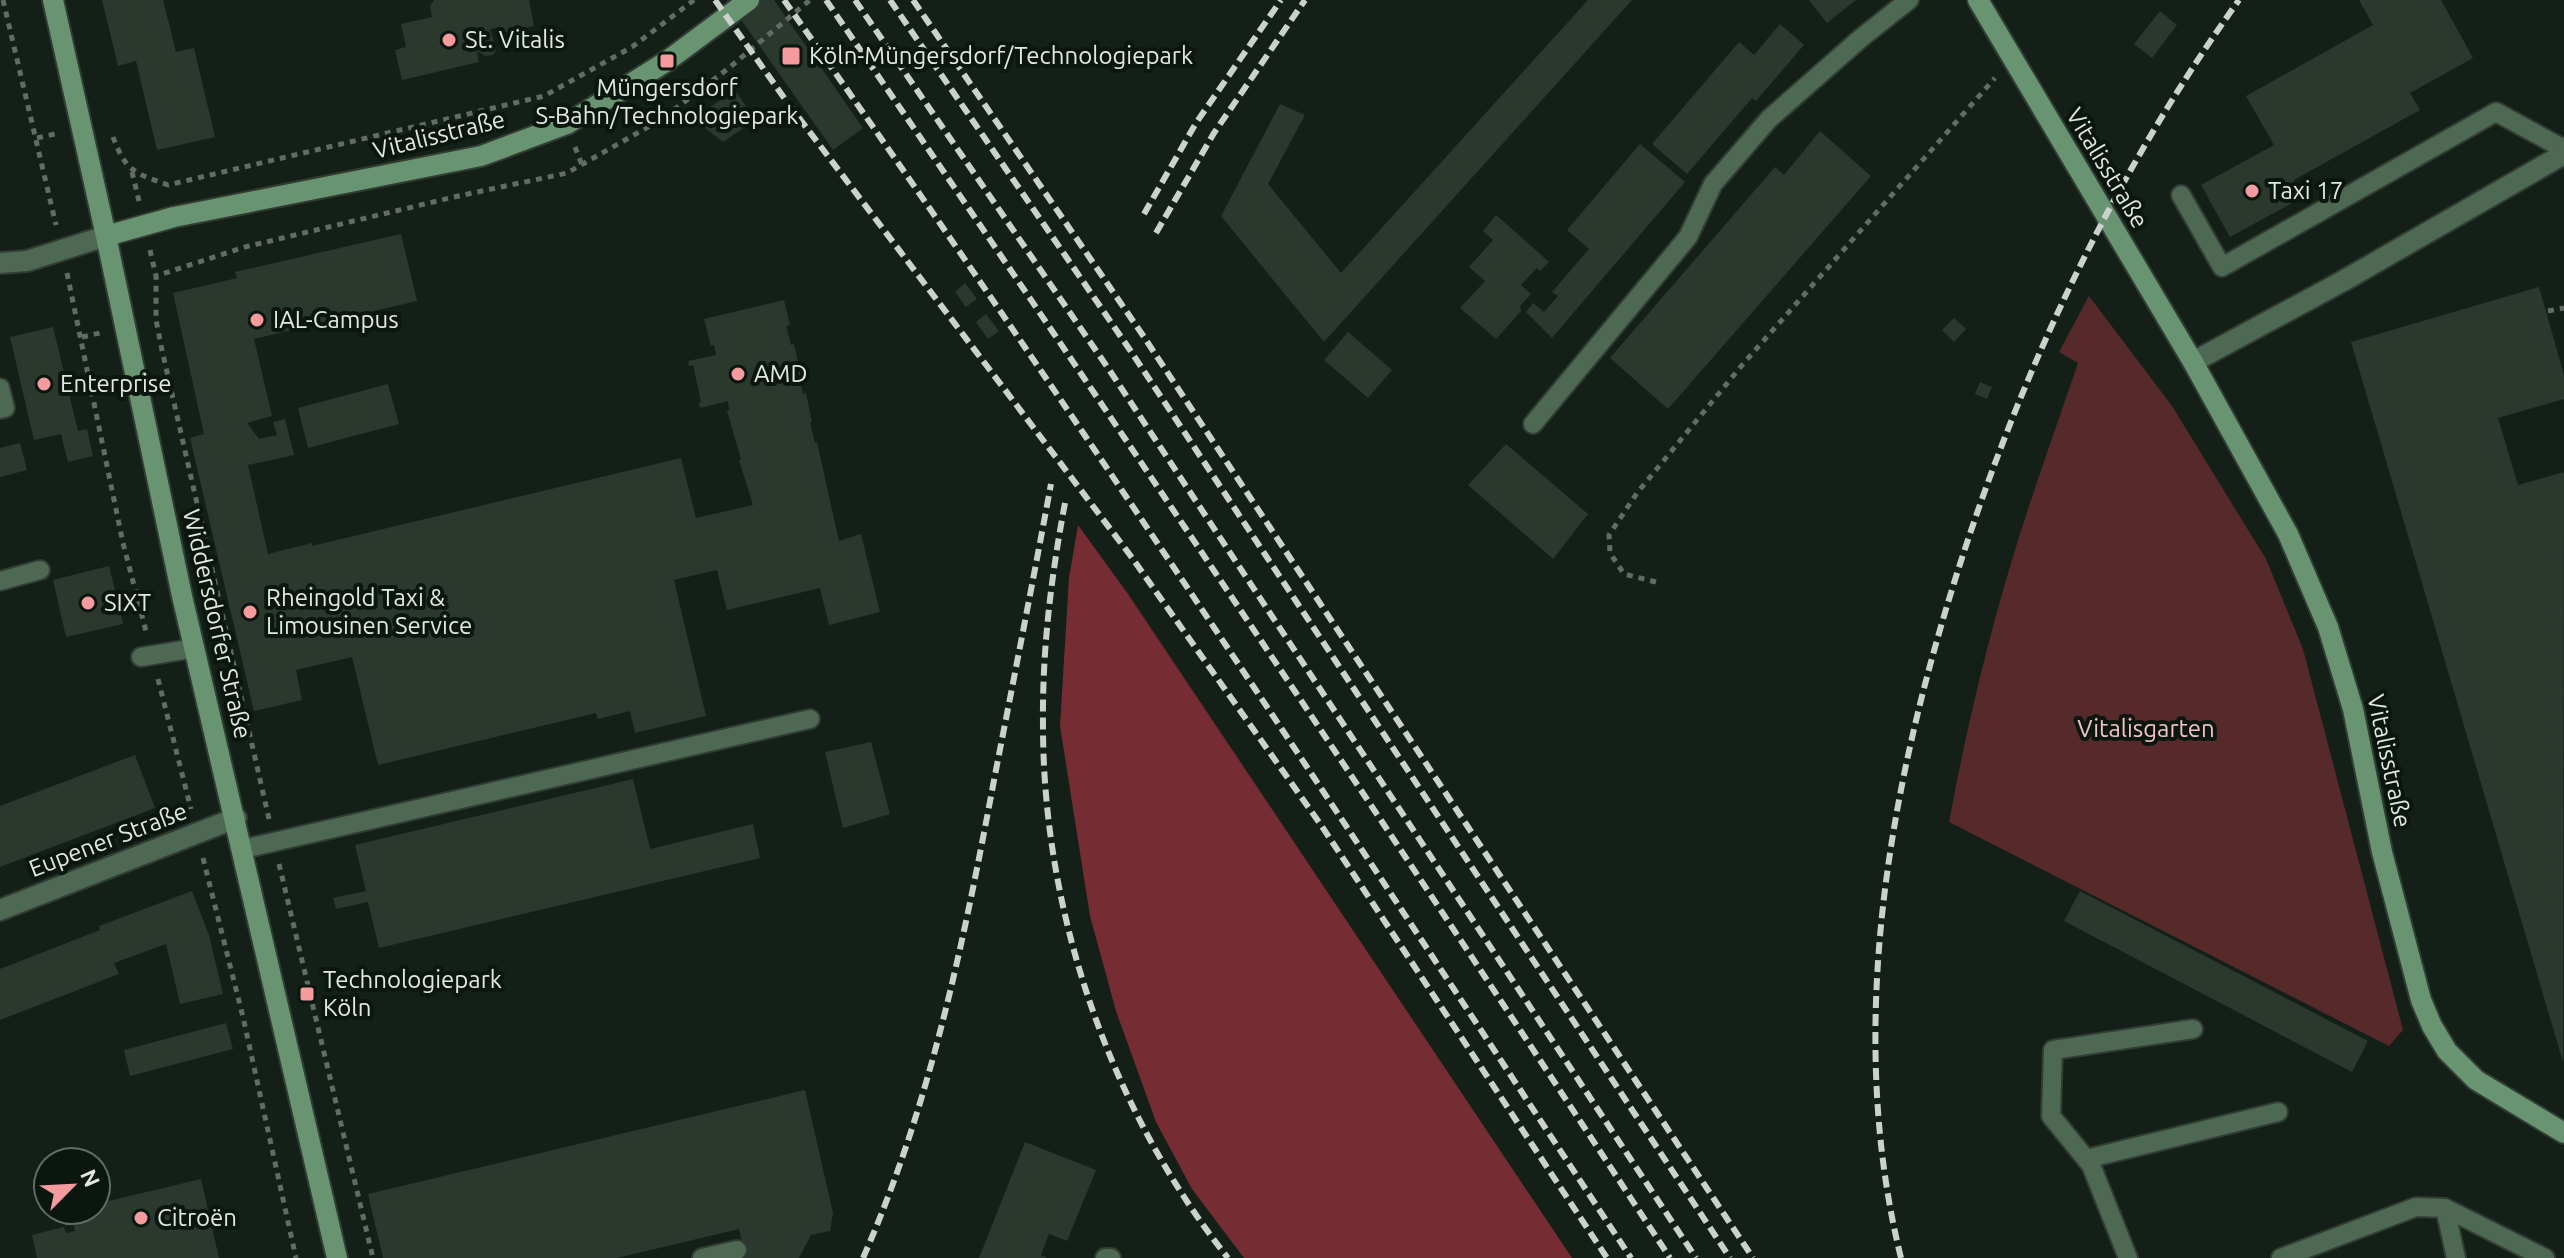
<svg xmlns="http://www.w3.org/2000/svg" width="2564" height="1258" font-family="Ubuntu,sans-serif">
	<rect width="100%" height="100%" fill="#142017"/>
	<path fill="#56292b" d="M 2089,296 L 2172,406 L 2266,559 L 2303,649 L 2403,1030 L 2389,1046 L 1949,822 C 1967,725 1991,625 2021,531 C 2039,474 2059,419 2078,363 L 2059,352 Z"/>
	<path fill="#752c32" d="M 1078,525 L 1128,594 L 1572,1258 L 1244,1258 L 1192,1189 L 1156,1122 L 1116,1011 L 1090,916 L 1060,726 L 1069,578 Z"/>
	<path fill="#2b382e" d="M 102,0 L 163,0 L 176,52 L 194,48 L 215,137 L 157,150 L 136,61 L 118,66 Z
		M 434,0 L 529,0 L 534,26 L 498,34 L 497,28 L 490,29 L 496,50 L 493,55 L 485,56 L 477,51 L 479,62 L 402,80 L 395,50 L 406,47 L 401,24 L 432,17 L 430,6 Z
		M 727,0 L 774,0 L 863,128 L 833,150 Z
		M 1588,0 L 1632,0 L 1324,342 L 1221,216 L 1280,104 L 1305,115 L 1268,184 L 1341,273 Z
		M 1809,0 L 1856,0 L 1827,23 Z
		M 2359,0 L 2441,0 L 2473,58 L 2410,93 L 2420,110 L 2294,180 L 2303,197 L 2230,237 L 2201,185 L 2274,145 L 2246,96 L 2373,25 Z
		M 2160,11 L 2177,25 L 2152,58 L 2134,44 Z
		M 1780,24 L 1804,45 L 1756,101 L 1752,98 L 1687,174 L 1652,144 L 1739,42 L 1754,55 Z
		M 735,90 L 755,120 L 723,142 L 699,123 L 703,112 Z
		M 1820,131 L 1871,176 L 1668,409 L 1610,358 L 1775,167 L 1784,175 Z
		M 1640,144 L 1685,182 L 1552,338 L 1526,312 L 1533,303 L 1544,312 L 1558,296 L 1552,292 L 1589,249 L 1567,230 Z
		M 1496,215 L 1549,262 L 1540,271 L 1537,268 L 1521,285 L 1531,294 L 1519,307 L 1522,310 L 1496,339 L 1460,308 L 1485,281 L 1469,267 L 1493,240 L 1483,231 Z
		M 401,234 L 417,301 L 254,339 L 272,416 L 247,423 L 259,439 L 277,435 L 273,422 L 285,419 L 294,455 L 248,465 L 268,554 L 312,543 L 312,546 L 681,458 L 696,518 L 753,505 L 739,460 L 741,459 L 727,411 L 729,410 L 728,401 L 700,408 L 699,403 L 701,402 L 693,365 L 689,366 L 688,361 L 716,355 L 714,345 L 711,346 L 704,319 L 784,300 L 790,325 L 786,326 L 791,345 L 794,344 L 801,375 L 798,376 L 803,394 L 806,393 L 812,422 L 810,422 L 815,443 L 817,442 L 839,541 L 861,534 L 880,612 L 829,625 L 820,588 L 727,610 L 717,570 L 674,580 L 706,716 L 635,733 L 630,711 L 598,719 L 596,713 L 378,765 L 352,657 L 296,670 L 302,700 L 254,711 L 190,438 L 204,434 L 173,293 L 237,278 L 235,272 Z
		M 965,283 L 977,299 L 966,307 L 955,292 Z
		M 2539,287 L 2564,375 L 2564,399 L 2498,418 L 2518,485 L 2564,472 L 2563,1062 L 2351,342 Z
		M 986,314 L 999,331 L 988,339 L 976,322 Z
		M 1954,318 L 1966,329 L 1954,342 L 1942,330 Z
		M 53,327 L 78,431 L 87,429 L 93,456 L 68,462 L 61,434 L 34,440 L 10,337 Z
		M 1348,332 L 1392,370 L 1368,398 L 1324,360 Z
		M 1980,382 L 1992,387 L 1987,399 L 1975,394 Z
		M 388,384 L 399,424 L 308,448 L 298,408 Z
		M 20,443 L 27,470 L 0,477 L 0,448 Z
		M 1506,444 L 1588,514 L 1553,559 L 1468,485 Z
		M 109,566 L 123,624 L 66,637 L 53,580 Z
		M 871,742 L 890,814 L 843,828 L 825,752 Z
		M 135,755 L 155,808 L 0,867 L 0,806 Z
		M 633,779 L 650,849 L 753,824 L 760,858 L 379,948 L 368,902 L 336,909 L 333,898 L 366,891 L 355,845 Z
		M 192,891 L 209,935 L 223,994 L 180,1004 L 166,944 L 114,963 L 119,974 L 0,1020 L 0,969 L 100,930 L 99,926 Z
		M 2080,891 L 2368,1041 L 2352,1072 L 2064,921 Z
		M 226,1023 L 233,1049 L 130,1076 L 124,1050 Z
		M 805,1090 L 833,1213 L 830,1231 L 811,1235 L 799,1258 L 745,1258 L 739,1229 L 617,1258 L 383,1258 L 368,1194 Z
		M 1025,1142 L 1096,1170 L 1067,1241 L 1049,1234 L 1041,1255 L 1048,1258 L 979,1258 Z
		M 201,1179 L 219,1258 L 37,1258 L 32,1235 L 64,1227 L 66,1233 L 75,1231 L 71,1210 L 96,1210 L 96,1204 Z"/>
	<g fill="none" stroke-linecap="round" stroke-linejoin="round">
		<defs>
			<path id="lane" d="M 2181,195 L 2222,267 L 2496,112 L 2564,149
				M 0,388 L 5,408 L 0,409
				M 1533,424 L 1688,237 L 1713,184 L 1769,119 L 1861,38 L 1909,0
				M 0,581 L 40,570
				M 141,657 L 195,648
				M 243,849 L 810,719
				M 2086,1159 L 2278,1112
				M 2445,1208 L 2545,1258
				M 702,1258 L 737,1250
				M 1105,1258 L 1111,1258
				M 2128,1258 L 2091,1165 L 2051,1116 L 2053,1050 L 2193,1029
				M 2281,1258 L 2416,1207 L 2445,1208 L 2456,1258"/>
			<path id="street" d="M 0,263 L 27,261 L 106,236
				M 2193,362 L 2343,281 L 2564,154
				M 0,910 L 236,818"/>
			<path id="secondary" d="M 53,0 L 106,236 L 182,596 L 337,1258
				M 1978,0 L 2193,362 L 2288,534 L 2328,627 L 2353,709 L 2382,852 L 2421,1000 L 2432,1026 L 2447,1051 L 2476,1080 L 2564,1133
				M 106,236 L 174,217 L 481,156 L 567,124 L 667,61 L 749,0"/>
		</defs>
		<use href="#lane" stroke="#313c33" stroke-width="22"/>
		<use href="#street" stroke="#313c33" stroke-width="24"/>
		<use href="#secondary" stroke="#313c33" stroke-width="24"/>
		<path stroke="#626c64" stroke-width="5" stroke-dasharray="6 6" stroke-linecap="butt" d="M 3,0 L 56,225
			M 656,110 L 662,119
			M 113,137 C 126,172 135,173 168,185 L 544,96 L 632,47 L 694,0
			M 37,138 L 59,133
			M 575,147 L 582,165
			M 132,172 L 139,201
			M 150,250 L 156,276
			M 67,273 L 123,543 L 147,635
			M 2548,311 L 2564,308
			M 82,337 L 100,333
			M 1656,582 L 1624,574 L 1610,553 L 1609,535 L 1637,493 L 1743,364 L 1995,78
			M 158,679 L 191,809
			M 269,819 L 162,350 L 156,320 L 156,276 L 245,247 L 454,197 L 567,173 L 662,119 L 730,67 L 810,0
			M 203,858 L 243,1017 L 296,1258
			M 279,864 L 373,1258"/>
		<use href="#lane" stroke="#4d6954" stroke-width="18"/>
		<use href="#street" stroke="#4d6954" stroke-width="20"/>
		<use href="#secondary" stroke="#689472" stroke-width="20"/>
		<path stroke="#cad2cb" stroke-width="6" stroke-dasharray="12 6" stroke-linecap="butt" d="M 715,0 L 787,102 L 1130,555 L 1321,825 L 1607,1258
			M 784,0 C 1076,413 1353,836 1631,1258
			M 826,0 C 1112,416 1393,835 1670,1258
			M 855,0 L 1110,371 L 1696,1258
			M 890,0 L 1130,350 L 1730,1258
			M 913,0 L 1144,337 L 1753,1258
			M 1144,214 L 1196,123 L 1281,0
			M 1156,233 L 1214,133 L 1305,0
			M 1065,503 C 1051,577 1042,651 1043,726 C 1043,914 1111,1111 1228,1258
			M 863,1258 C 931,1104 964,940 995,775 C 1014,678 1033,581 1051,484
			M 1901,1258 C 1846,1036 1887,798 1954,583 C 2019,375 2112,177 2239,0"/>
	</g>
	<g fill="#f59b9d" stroke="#0b170e" stroke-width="3">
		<circle cx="449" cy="40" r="8"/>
		<rect x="781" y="46" width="20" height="20" rx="4"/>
		<rect x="659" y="53" width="16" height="16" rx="4"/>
		<circle cx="2252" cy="191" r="8"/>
		<circle cx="257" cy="320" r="8"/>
		<circle cx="738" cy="374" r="8"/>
		<circle cx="44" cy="384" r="8"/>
		<circle cx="88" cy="603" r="8"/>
		<circle cx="250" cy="612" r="8"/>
		<rect x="299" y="986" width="16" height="16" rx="4"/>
		<circle cx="141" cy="1218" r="8"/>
	</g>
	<g text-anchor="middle" stroke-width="8" stroke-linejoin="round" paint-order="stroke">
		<g font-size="24" fill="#e0e8e1" stroke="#0b170e" text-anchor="start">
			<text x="465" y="48">St. Vitalis</text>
			<text x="809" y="64">Köln-Müngersdorf/Technologiepark</text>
			<text x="667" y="96" text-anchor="middle">Müngersdorf<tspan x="667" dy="28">S-Bahn/Technologiepark</tspan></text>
			<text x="2268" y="199">Taxi 17</text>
			<text x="273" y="328">IAL-Campus</text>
			<text x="754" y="382">AMD</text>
			<text x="60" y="392">Enterprise</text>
			<text x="266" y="606">Rheingold Taxi &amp;<tspan x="266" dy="28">Limousinen Service</tspan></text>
			<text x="104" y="611">SIXT</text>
			<text x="323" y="988">Technologiepark<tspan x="323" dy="28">Köln</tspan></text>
			<text x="157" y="1226">Citroën</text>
		</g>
		<g font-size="24" fill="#e0e8e1" stroke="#0b170e">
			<text transform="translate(439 135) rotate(-14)" y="8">Vitalisstraße</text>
			<text transform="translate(2107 168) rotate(59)" y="8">Vitalisstraße</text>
			<text transform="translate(217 624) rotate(77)" y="8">Widdersdorfer Straße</text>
			<text transform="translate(2389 761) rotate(78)" y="8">Vitalisstraße</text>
			<text transform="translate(108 840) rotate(-21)" y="8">Eupener Straße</text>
		</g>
		<g font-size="24" fill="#f1c2c3" stroke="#0b170e">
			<text x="2146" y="737">Vitalisgarten</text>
		</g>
	</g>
	<g transform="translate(72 1186) rotate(66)"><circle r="38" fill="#0b170e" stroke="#606b62" stroke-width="2"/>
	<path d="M0-6L14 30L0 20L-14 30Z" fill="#f59b9d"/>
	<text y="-12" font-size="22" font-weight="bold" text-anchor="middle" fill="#e0e8e1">N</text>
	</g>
</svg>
